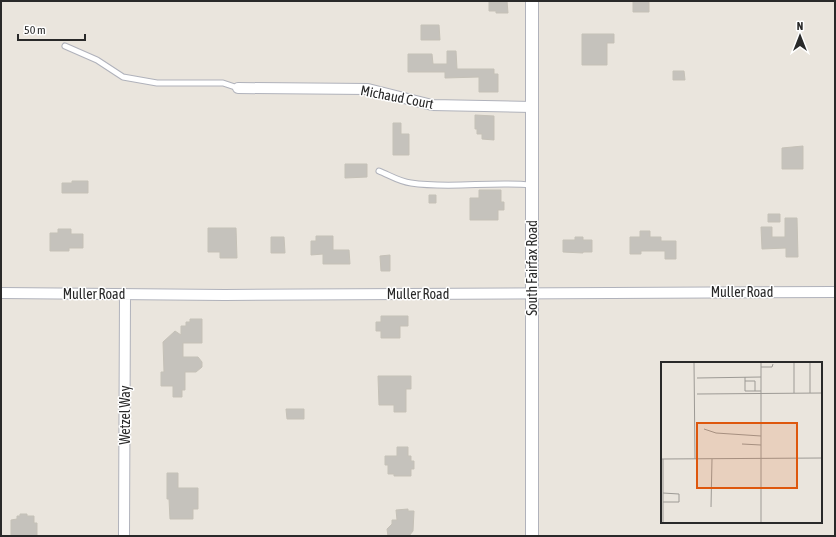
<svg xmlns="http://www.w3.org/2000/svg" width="836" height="537" font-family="'Asap Condensed',sans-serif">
	<rect width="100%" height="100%" fill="#eae5dd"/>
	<path fill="#c5c2bc" stroke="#c5c1b7" d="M 489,1 L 507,1 L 508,13 L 496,13 L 496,11 L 489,11 Z
		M 633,1 L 649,1 L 649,12 L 633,12 Z
		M 421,25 L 439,25 L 440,40 L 421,40 Z
		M 582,34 L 614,34 L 614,43 L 607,43 L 607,65 L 582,65 Z
		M 447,51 L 456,51 L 457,69 L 494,69 L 494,74 L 498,74 L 498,92 L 479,92 L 479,77 L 445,78 L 445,72 L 408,72 L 408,54 L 432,54 L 433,64 L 447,64 Z
		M 673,71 L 684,71 L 685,80 L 673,80 Z
		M 475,115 L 494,116 L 494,140 L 482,139 L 482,134 L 477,134 L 477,129 L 475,129 Z
		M 393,123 L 401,123 L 401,134 L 409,134 L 409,155 L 393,155 Z
		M 803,146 L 803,169 L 782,169 L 782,148 Z
		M 345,164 L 367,164 L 367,177 L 345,178 Z
		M 72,181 L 88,181 L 88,193 L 62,193 L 62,183 L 72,183 Z
		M 479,190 L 501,190 L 501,202 L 504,202 L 504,210 L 498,210 L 498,220 L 470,220 L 470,198 L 479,198 Z
		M 429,195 L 436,195 L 436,203 L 429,203 Z
		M 768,214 L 780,214 L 780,222 L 768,222 Z
		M 785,218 L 797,218 L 798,257 L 786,257 L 786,248 L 762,249 L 761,227 L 772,227 L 772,237 L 785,237 Z
		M 208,228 L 236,228 L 237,258 L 220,258 L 220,252 L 208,252 Z
		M 58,229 L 71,229 L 71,234 L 83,234 L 83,248 L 69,248 L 69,251 L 50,251 L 50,233 L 58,233 Z
		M 640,231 L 650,231 L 650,237 L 661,237 L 661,241 L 676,241 L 676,259 L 665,259 L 665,251 L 641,251 L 641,254 L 630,254 L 630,237 L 640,237 Z
		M 316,236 L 333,236 L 333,250 L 349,250 L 350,264 L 323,264 L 323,254 L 311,255 L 311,241 L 316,241 Z
		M 271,237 L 284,237 L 285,253 L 271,253 Z
		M 575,237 L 583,237 L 583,240 L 592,240 L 592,252 L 583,252 L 583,253 L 563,252 L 563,240 L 575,240 Z
		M 390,255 L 390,271 L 381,271 L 380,256 Z
		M 381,316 L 408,316 L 408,326 L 400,326 L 400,338 L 381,338 L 381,331 L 376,331 L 376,322 L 381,322 Z
		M 190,319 L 202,319 L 202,343 L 183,343 L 183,357 L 198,357 L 202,362 L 202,367 L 196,372 L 185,372 L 185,390 L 182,390 L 182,397 L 173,397 L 173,386 L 161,386 L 161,372 L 164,372 L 163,342 L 175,331 L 181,335 L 181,326 L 186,326 L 186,322 L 190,322 Z
		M 378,376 L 411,376 L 411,389 L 406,389 L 406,412 L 394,412 L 394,405 L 379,405 Z
		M 286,409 L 304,409 L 304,419 L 287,419 Z
		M 397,447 L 408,447 L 408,456 L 411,456 L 411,461 L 414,461 L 414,469 L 411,469 L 411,476 L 394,476 L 394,474 L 388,474 L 388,465 L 385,465 L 385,456 L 397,456 Z
		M 167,473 L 178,473 L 178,488 L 198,488 L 198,509 L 193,509 L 193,519 L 170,519 L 169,499 L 167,499 Z
		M 408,509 L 408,511 L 414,511 L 413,531 L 409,536 L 388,536 L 387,529 L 392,524 L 392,520 L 397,520 L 396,510 Z
		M 20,514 L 27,514 L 27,516 L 34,516 L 34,523 L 37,523 L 37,536 L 11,536 L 11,520 L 17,519 L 17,516 L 20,516 Z"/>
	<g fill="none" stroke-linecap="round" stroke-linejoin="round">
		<defs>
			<path id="service" d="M 65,46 L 97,60 L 123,77 L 157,83 L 223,83 L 238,88
				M 379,171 C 389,175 400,182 411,183 C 449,189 492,181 531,185"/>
			<path id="minor" d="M 238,88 L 368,89 L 432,105 L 532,107
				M 1,293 L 225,295 L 835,292
				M 124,536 L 125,294"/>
			<path id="tertiary" d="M 532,1 L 532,536"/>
		</defs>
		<use href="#service" stroke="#b0b2bb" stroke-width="7"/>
		<use href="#minor" stroke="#b0b2bb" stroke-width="12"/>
		<use href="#tertiary" stroke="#b0b2bb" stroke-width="14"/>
		<use href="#service" stroke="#fff" stroke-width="5"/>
		<use href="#minor" stroke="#fff" stroke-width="10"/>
		<use href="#tertiary" stroke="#fff" stroke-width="12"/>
	</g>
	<g text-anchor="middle" stroke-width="3" stroke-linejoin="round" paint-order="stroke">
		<g font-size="14" fill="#292929" stroke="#fff">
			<text transform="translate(397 97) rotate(11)" y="5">Michaud Court</text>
			<text transform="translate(532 268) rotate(-90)" y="5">South Fairfax Road</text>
			<text x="742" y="297">Muller Road</text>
			<text x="94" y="299">Muller Road</text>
			<text x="418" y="299">Muller Road</text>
			<text transform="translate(125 415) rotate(-90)" y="5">Wetzel Way</text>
		</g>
	</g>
	<g transform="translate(661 362)">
		<rect width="161" height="161" fill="#eae5dd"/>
		<path fill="none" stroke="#9d9a95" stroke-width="1" d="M 33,0 L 34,97M 133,0 L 133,31M 149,0 L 149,31M 100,5 L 111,5 L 112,2M 84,15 L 84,29 L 100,29M 36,16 L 100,15M 84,19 L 94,19 L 94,29M 36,32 L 161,31M 43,67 L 55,71 L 100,74M 81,82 L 100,83M 0,97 L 161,96M 2,131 L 18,132 L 18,140 L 2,140M 50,145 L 51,97M 2,161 L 2,97M 100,161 L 100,0"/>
		<path fill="#de570d" fill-opacity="0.15" stroke="#de570d" stroke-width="2" d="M 36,61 L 136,61 L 136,126 L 36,126 Z"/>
		<rect width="161" height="161" fill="none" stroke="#292929" stroke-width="2"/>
	</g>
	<rect width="836" height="537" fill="none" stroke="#292929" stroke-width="4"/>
	<g transform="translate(800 36)" stroke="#ffffff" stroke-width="3" paint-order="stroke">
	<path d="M0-3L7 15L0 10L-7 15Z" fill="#292929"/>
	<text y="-6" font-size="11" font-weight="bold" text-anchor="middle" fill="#292929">N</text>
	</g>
	<path d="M18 34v6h67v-6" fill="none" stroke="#292929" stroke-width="2"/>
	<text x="24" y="34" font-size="12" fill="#292929" stroke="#ffffff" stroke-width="3" paint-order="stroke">50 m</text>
</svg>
